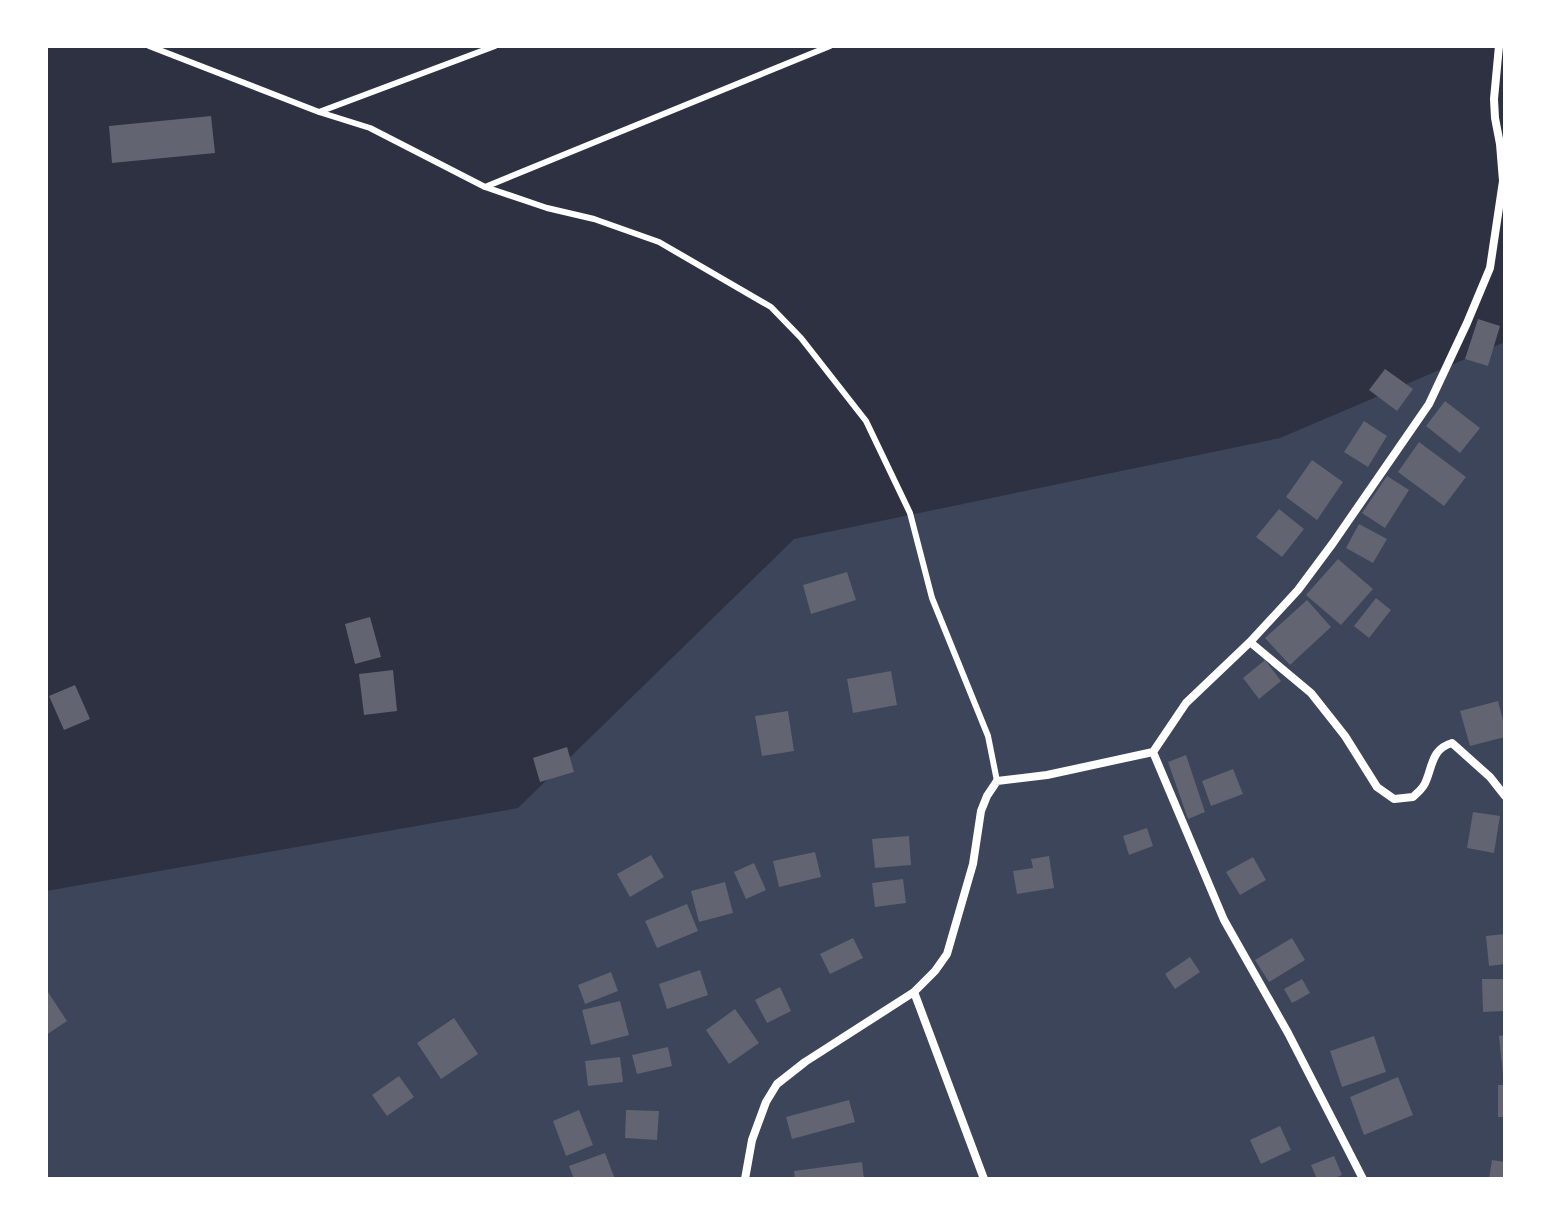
<svg xmlns="http://www.w3.org/2000/svg" width="1551" height="1225" font-family="Rubik,sans-serif">
	<rect width="100%" height="100%" fill="#2d3142"/>
	<path fill="#3c4559" d="M 1505,342 L 1505,1179 L 46,1179 L 46,891 L 518,808 L 794,539 L 1280,438 Z"/>
	<path fill="#626471" d="M 211,116 L 215,153 L 112,163 L 109,126 Z
		M 1478,319 L 1500,326 L 1488,366 L 1465,359 Z
		M 1385,369 L 1413,389 L 1397,411 L 1369,390 Z
		M 1445,401 L 1480,428 L 1460,453 L 1426,426 Z
		M 1364,421 L 1387,436 L 1368,467 L 1344,452 Z
		M 1419,442 L 1466,477 L 1444,506 L 1398,472 Z
		M 1312,460 L 1343,482 L 1317,520 L 1286,497 Z
		M 1387,476 L 1409,490 L 1385,528 L 1362,513 Z
		M 1279,509 L 1304,529 L 1282,557 L 1256,537 Z
		M 1359,524 L 1387,539 L 1373,563 L 1346,548 Z
		M 1338,559 L 1373,589 L 1341,625 L 1306,595 Z
		M 847,572 L 856,600 L 811,614 L 803,585 Z
		M 1376,598 L 1391,610 L 1369,638 L 1354,626 Z
		M 1307,600 L 1331,627 L 1290,665 L 1265,638 Z
		M 370,617 L 381,657 L 355,664 L 345,624 Z
		M 1265,660 L 1281,681 L 1259,699 L 1243,678 Z
		M 393,670 L 397,711 L 364,715 L 359,674 Z
		M 891,671 L 897,705 L 853,713 L 847,679 Z
		M 75,685 L 90,719 L 64,730 L 49,696 Z
		M 1498,701 L 1505,728 L 1505,737 L 1470,746 L 1460,711 Z
		M 788,711 L 794,751 L 762,756 L 755,716 Z
		M 567,747 L 574,772 L 540,782 L 533,758 Z
		M 1186,755 L 1205,812 L 1188,819 L 1168,762 Z
		M 1233,769 L 1243,794 L 1211,806 L 1202,781 Z
		M 1473,812 L 1500,816 L 1494,853 L 1467,848 Z
		M 1147,828 L 1153,846 L 1129,855 L 1123,836 Z
		M 909,836 L 911,865 L 875,868 L 872,839 Z
		M 815,852 L 821,877 L 779,887 L 773,861 Z
		M 651,855 L 664,877 L 630,897 L 617,874 Z
		M 1049,856 L 1054,888 L 1017,894 L 1013,871 L 1033,868 L 1031,859 Z
		M 1253,857 L 1266,880 L 1240,895 L 1226,872 Z
		M 754,863 L 766,890 L 746,899 L 734,872 Z
		M 903,879 L 906,903 L 875,907 L 872,883 Z
		M 725,882 L 733,913 L 699,922 L 691,891 Z
		M 687,904 L 698,931 L 657,948 L 645,921 Z
		M 1505,934 L 1505,964 L 1489,966 L 1486,936 Z
		M 853,938 L 863,958 L 830,974 L 820,954 Z
		M 1292,938 L 1305,960 L 1269,982 L 1255,960 Z
		M 1190,957 L 1200,972 L 1175,989 L 1165,974 Z
		M 700,970 L 708,995 L 667,1009 L 659,984 Z
		M 611,972 L 618,991 L 585,1004 L 578,985 Z
		M 1302,979 L 1310,993 L 1292,1003 L 1284,989 Z
		M 1482,979 L 1505,979 L 1505,1011 L 1483,1012 Z
		M 780,987 L 791,1011 L 767,1023 L 755,1000 Z
		M 46,989 L 67,1021 L 46,1035 Z
		M 620,1001 L 629,1035 L 591,1045 L 582,1010 Z
		M 735,1009 L 759,1043 L 729,1064 L 706,1030 Z
		M 454,1018 L 478,1054 L 441,1079 L 417,1043 Z
		M 1505,1035 L 1505,1075 L 1503,1075 L 1499,1036 Z
		M 1374,1036 L 1386,1072 L 1342,1087 L 1330,1051 Z
		M 668,1047 L 672,1066 L 637,1074 L 632,1055 Z
		M 620,1057 L 623,1082 L 588,1086 L 585,1061 Z
		M 399,1076 L 414,1097 L 387,1116 L 372,1095 Z
		M 1398,1077 L 1413,1115 L 1364,1135 L 1350,1097 Z
		M 1498,1085 L 1505,1085 L 1505,1117 L 1498,1117 Z
		M 849,1100 L 855,1122 L 792,1139 L 786,1117 Z
		M 579,1110 L 593,1145 L 566,1156 L 553,1121 Z
		M 626,1110 L 659,1111 L 657,1140 L 625,1138 Z
		M 1280,1126 L 1291,1150 L 1261,1164 L 1250,1140 Z
		M 605,1153 L 615,1179 L 574,1179 L 569,1166 Z
		M 1334,1156 L 1342,1175 L 1332,1179 L 1317,1179 L 1311,1165 Z
		M 1492,1160 L 1505,1162 L 1505,1179 L 1489,1179 Z
		M 862,1162 L 864,1179 L 795,1179 L 794,1171 Z"/>
	<g fill="none" stroke-linecap="round" stroke-linejoin="round">
		<path stroke="#fff" stroke-width="6" d="M 149,46 L 319,112 L 370,128 L 485,187 L 547,208 L 594,219 L 659,242 L 771,307 L 801,338 L 866,421 L 910,513 L 932,598 L 988,736 L 997,781
			M 319,112 L 495,46
			M 485,187 L 830,46"/>
		<path stroke="#fff" stroke-width="8" d="M 1250,642 L 1311,693 L 1345,736 L 1377,787 L 1394,799 L 1413,797 C 1418,792 1424,788 1426,781 C 1433,764 1432,749 1452,743 L 1490,777 L 1505,796
			M 1153,752 L 1224,920 L 1288,1033 L 1363,1179
			M 914,992 L 984,1179
			M 745,1179 L 752,1140 L 766,1102 L 777,1084 L 805,1062 L 914,992 L 935,971 L 947,954 L 973,864 L 981,811 L 987,796 L 997,781 L 1047,775 L 1153,752 L 1186,703 L 1250,642 L 1298,590 L 1333,543 L 1429,404 L 1467,323 L 1490,268 L 1503,181 L 1500,144 L 1495,118 L 1494,99 L 1499,46"/>
	</g>
	<rect width="1551" height="1225" fill="none" stroke="#ffffff" stroke-width="96"/>
</svg>
